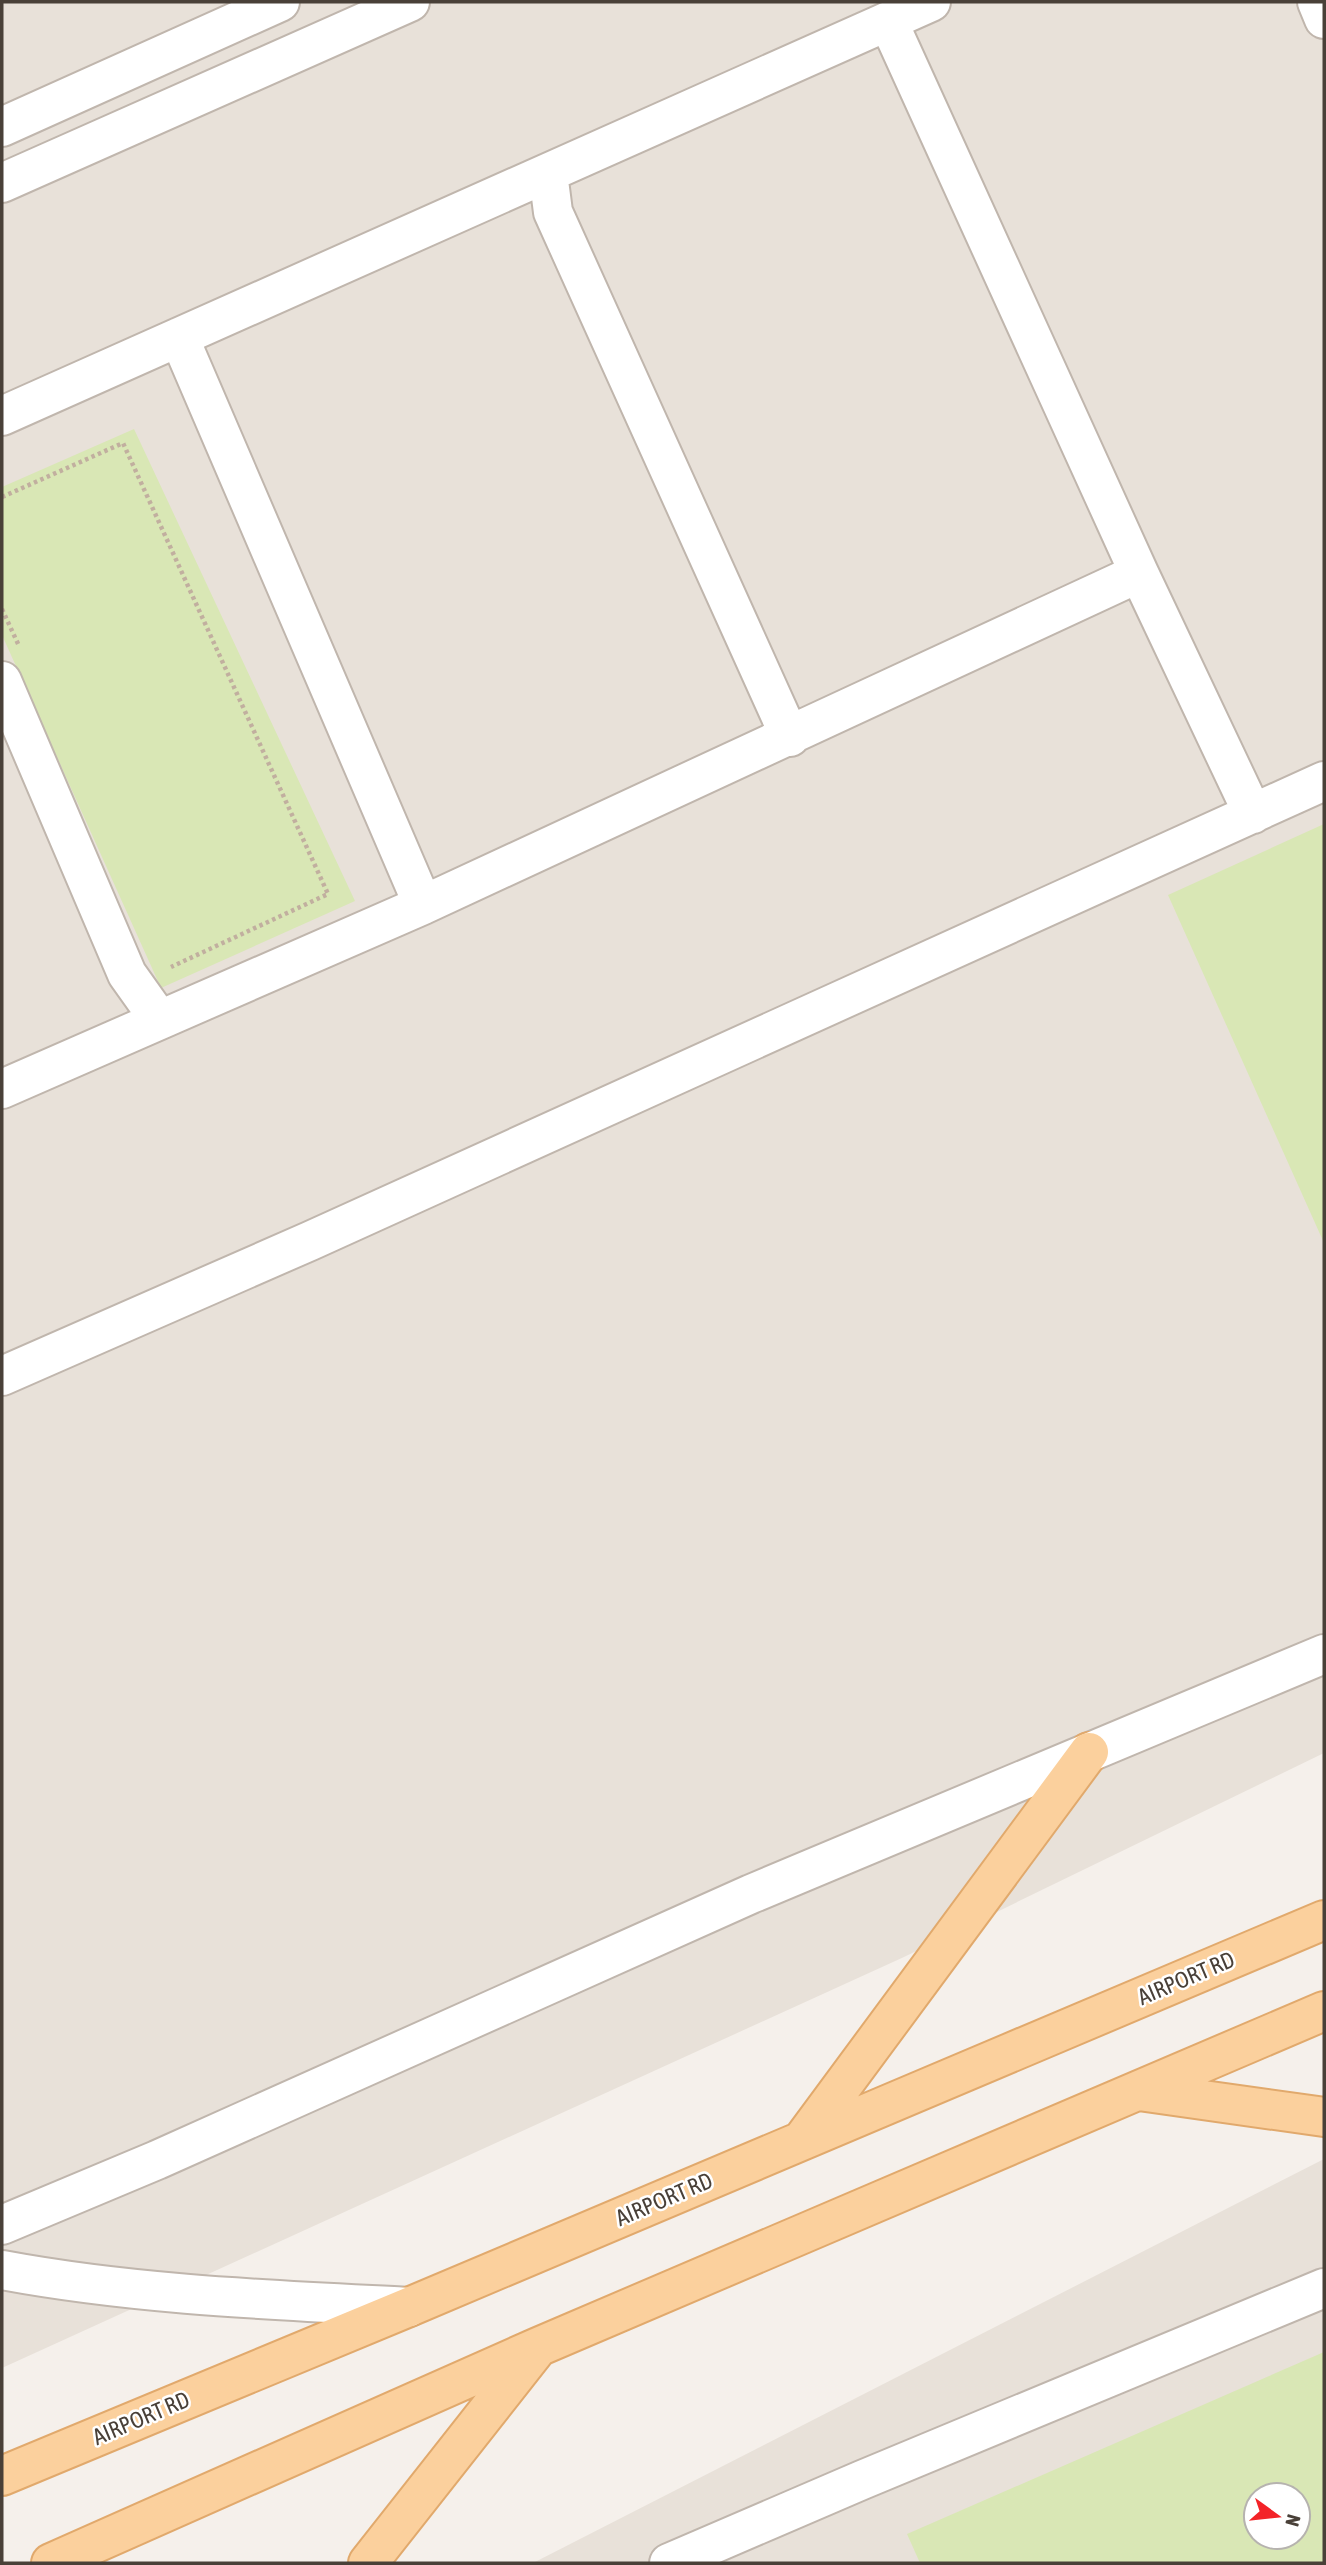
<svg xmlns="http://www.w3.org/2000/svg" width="1326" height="2565" font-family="'Asap Condensed',sans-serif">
	<rect width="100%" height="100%" fill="#f5f0eb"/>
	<path fill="#e8e1d9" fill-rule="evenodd" d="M 2,2 L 1324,2 L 1324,1753 L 904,1957 L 2,2368 Z
		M 1324,2159 L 1324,2563 L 533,2563 ZM 1256,2495 L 1298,2495 L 1298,2537 L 1256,2537 Z"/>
	<path fill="#d9e7b5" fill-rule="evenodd" d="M 134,429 L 355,901 L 161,988 L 2,635 L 2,487 Z
		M 1324,824 L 1324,1243 L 1168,895 Z
		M 1324,2352 L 1324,2563 L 920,2563 L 907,2534 ZM 1256,2495 L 1298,2495 L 1298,2537 L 1256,2537 Z"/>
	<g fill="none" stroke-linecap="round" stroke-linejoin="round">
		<defs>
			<path id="minor" d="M 1317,2 L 1324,19
				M 888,21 L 1139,573 L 1253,814
				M 2,127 L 280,2
				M 548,173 L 553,212 L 790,737
				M 2,183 L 410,2
				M 179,337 L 423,905
				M 2,416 L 931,2
				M 2,681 L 127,974 L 159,1019
				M 2,1089 L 423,905 L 1139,573
				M 2,1376 L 310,1241 L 1324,781"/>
			<path id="tertiary" d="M 2,2225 L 157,2160 L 751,1894 L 1324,1654
				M 2,2270 C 136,2295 273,2300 409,2307
				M 669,2563 L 862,2480 L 1324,2288"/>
			<path id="primary" d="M 1139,2091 L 1324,2117
				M 803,2139 L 1089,1752
				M 2,2476 L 409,2307 L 1324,1920
				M 51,2563 L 538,2347 L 1324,2011
				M 368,2563 L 535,2351"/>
		</defs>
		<use href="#minor" stroke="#c0b6ad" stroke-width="42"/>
		<use href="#tertiary" stroke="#c0b6ad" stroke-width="42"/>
		<use href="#primary" stroke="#e1a96c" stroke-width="42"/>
		<path stroke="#c1af9f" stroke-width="4.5" stroke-dasharray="3.5 3.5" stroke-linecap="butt" d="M 2,497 L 123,443 L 328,894 L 171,967
			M 2,609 L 19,646"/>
		<use href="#minor" stroke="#fff" stroke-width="38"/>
		<use href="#tertiary" stroke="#fff" stroke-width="38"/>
		<use href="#primary" stroke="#fbd09d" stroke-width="38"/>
	</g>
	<g text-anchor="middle" stroke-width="5" stroke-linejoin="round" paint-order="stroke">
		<g font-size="23" fill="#494038" stroke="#fff">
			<text transform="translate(1186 1978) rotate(-23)" y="8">AIRPORT RD</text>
			<text transform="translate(664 2199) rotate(-23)" y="8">AIRPORT RD</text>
			<text transform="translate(141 2418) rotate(-23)" y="8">AIRPORT RD</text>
		</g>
	</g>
	<rect width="1326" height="2565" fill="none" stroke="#494038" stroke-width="7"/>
	<g transform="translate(1277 2516) rotate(105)"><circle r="33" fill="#ffffff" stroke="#b6b3af" stroke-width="2"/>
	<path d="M0-5L12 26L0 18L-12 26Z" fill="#f32328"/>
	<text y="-10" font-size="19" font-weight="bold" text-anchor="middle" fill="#494038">N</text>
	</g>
</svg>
